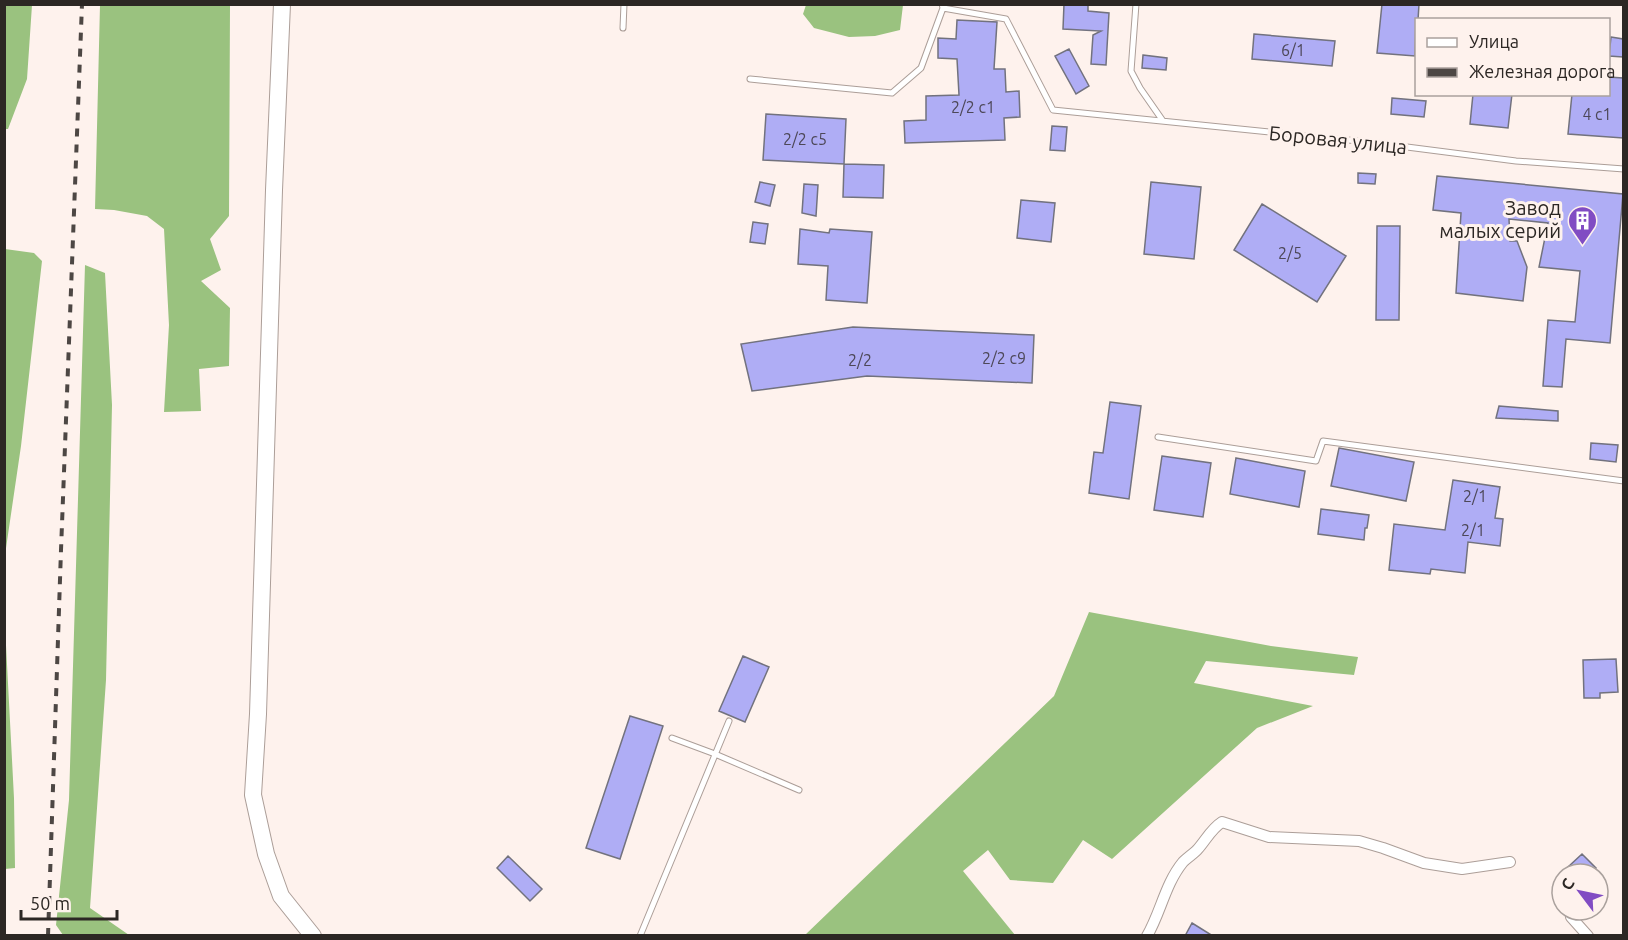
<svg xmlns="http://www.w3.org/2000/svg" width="1628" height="940" font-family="Ubuntu,sans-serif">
	<rect width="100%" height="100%" fill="#fef2ed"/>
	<path fill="#9ac27f" d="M 5,4 L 32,5 L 27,79 L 8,129 L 5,129 Z
		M 100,5 L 230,5 L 229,216 L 210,239 L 221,270 L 201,281 L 230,308 L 229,366 L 199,369 L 201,411 L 164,412 L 169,325 L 164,229 L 147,216 L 114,210 L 95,209 Z
		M 806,5 L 903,5 L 900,30 L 875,36 L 849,37 L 814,28 L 803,14 Z
		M 5,249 L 34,253 L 42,261 L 21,446 L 5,555 Z
		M 85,265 L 105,273 L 112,405 L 106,680 L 90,908 L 129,935 L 63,935 L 56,925 L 69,800 Z
		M 1089,612 L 1271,646 L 1358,657 L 1354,675 L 1206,661 L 1194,683 L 1313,706 L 1257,728 L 1112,859 L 1083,840 L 1053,883 L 1010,880 L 988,850 L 963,871 L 1015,935 L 805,935 L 1054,696 Z
		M 5,626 L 14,798 L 15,868 L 5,869 Z"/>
	<path fill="#afadf5" stroke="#72727e" stroke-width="1.5" d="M 1064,4 L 1088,4 L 1088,11 L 1109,13 L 1106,65 L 1091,64 L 1093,35 L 1101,31 L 1063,29 Z
		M 1382,4 L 1419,4 L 1418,20 L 1416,20 L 1415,56 L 1377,53 Z
		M 957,20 L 997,22 L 994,69 L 1005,69 L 1006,92 L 1019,91 L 1020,117 L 1004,118 L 1005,140 L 905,143 L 904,121 L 926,120 L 926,96 L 959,95 L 957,59 L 938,58 L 938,38 L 956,39 Z
		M 1254,34 L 1335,41 L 1332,66 L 1252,59 Z
		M 1611,37 L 1623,39 L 1623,57 L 1609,56 Z
		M 1069,49 L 1089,86 L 1076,94 L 1055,56 Z
		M 1143,55 L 1167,58 L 1166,70 L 1142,68 Z
		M 1608,77 L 1623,78 L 1623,138 L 1568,134 L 1572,94 L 1608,94 Z
		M 1473,94 L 1512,94 L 1508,128 L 1470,124 Z
		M 1392,98 L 1426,101 L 1424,117 L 1391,114 Z
		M 766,114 L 846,119 L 844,164 L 763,160 Z
		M 1052,126 L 1067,127 L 1065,151 L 1050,150 Z
		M 844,164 L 884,165 L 883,198 L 843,197 Z
		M 1358,173 L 1376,174 L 1375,184 L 1358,183 Z
		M 1437,176 L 1623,194 L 1610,343 L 1566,339 L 1562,387 L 1543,386 L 1548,320 L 1575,322 L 1580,271 L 1539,267 L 1548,223 L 1509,219 L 1510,241 L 1517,241 L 1527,267 L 1523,301 L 1456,293 L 1461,213 L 1433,210 Z
		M 760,182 L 775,185 L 770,206 L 755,202 Z
		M 1151,182 L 1201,187 L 1194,259 L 1144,254 Z
		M 804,184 L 818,185 L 816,216 L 802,213 Z
		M 1021,200 L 1055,203 L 1051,242 L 1017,238 Z
		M 1262,204 L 1346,256 L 1317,302 L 1234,250 Z
		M 753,222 L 768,224 L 765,244 L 750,242 Z
		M 1377,226 L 1400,226 L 1399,320 L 1376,320 Z
		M 800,229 L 829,233 L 830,229 L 872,232 L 867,303 L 826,300 L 828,266 L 798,264 Z
		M 853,327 L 1034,335 L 1032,383 L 867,376 L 752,391 L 741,344 Z
		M 1110,402 L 1141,406 L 1129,499 L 1089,493 L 1094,452 L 1103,453 Z
		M 1499,406 L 1558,411 L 1558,421 L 1496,418 Z
		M 1591,443 L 1618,445 L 1616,462 L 1590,459 Z
		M 1339,448 L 1414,462 L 1406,501 L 1331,486 Z
		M 1162,456 L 1211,463 L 1203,517 L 1154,510 Z
		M 1236,458 L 1305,471 L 1299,507 L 1230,494 Z
		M 1453,480 L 1500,487 L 1495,518 L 1503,519 L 1500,546 L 1468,542 L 1465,573 L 1431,569 L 1430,574 L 1389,570 L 1394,524 L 1445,530 Z
		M 1321,509 L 1369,515 L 1367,528 L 1365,528 L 1364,540 L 1318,534 Z
		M 743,656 L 769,667 L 745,722 L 719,711 Z
		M 1616,659 L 1618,692 L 1600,693 L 1600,698 L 1584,698 L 1583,660 Z
		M 630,716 L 663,726 L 620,859 L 586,848 Z
		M 1582,854 L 1596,868 L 1590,874 L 1575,874 L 1568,867 Z
		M 508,856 L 542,889 L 530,901 L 497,868 Z
		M 1192,923 L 1213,936 L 1185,936 Z"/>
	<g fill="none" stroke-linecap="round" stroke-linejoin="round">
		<defs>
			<path id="lane" d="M 942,4 L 943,8 L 1006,19 L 1053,110 L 1368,142 L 1516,161 L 1624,169
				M 1136,4 L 1131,71 L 1140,88 L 1163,121
				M 623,28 L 624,4
				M 750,79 L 892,93 L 921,68 L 943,8
				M 1158,437 L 1316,461 L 1323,441 L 1624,481
				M 672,738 L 715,754 L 799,790
				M 640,936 L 729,721"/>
			<path id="street" d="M 1571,917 L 1588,936
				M 1147,936 C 1161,912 1165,884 1183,862 C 1187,858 1193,854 1197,850 C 1206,840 1211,829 1222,822 L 1269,837 L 1359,841 L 1383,848 L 1424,863 L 1462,869 L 1510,862"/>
			<path id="secondary" d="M 282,4 L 274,190 L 258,714 L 253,795 L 266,854 L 281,896 L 313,936"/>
		</defs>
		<use href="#lane" stroke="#ac9e98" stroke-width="7"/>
		<use href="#street" stroke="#ac9e98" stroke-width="12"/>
		<use href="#secondary" stroke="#ac9e98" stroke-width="18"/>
		<use href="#lane" stroke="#fff" stroke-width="5"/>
		<use href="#street" stroke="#fff" stroke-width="10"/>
		<use href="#secondary" stroke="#fff" stroke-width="16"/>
		<path stroke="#4d4744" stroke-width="4" stroke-dasharray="8 8" stroke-linecap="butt" d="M 48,936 L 61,550 L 82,4"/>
	</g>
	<defs>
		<symbol id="building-pin" viewBox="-11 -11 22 30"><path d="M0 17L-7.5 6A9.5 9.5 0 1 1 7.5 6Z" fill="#814cc3" stroke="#fef2ed"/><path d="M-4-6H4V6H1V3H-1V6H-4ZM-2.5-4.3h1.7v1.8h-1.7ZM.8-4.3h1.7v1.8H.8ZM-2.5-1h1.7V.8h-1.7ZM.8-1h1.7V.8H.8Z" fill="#fff"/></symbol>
	</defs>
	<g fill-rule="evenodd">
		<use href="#building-pin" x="1566" y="204" width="33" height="45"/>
	</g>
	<g text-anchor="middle" stroke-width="6" stroke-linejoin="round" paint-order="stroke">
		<g font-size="16" fill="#4d4858">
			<text x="1293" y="56">6/1</text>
			<text x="973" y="113">2/2 с1</text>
			<text x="1597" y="120">4 с1</text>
			<text x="805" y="145">2/2 с5</text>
			<text x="1290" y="259">2/5</text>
			<text x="1004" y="364">2/2 с9</text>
			<text x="860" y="366">2/2</text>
			<text x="1475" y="502">2/1</text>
			<text x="1473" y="536">2/1</text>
		</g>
		<g font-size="20" fill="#2c2724" stroke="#fef2ed">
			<text transform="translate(1338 140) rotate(6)" y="7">Боровая улица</text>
		</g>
		<g font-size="20" fill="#2c2724" stroke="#fef2ed" text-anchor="end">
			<text x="1561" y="215">Завод<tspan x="1561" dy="23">малых серий</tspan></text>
		</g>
	</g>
	<rect width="1628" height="940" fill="none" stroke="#2c2724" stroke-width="12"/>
	<rect x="1415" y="18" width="195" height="78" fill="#fef2ed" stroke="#aaa19d" stroke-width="1.5"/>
	<rect x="1427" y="38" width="30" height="9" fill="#ffffff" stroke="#aaa19d" stroke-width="1.5"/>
	<text x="1469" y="48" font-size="18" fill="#2c2724">Улица</text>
	<rect x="1427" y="68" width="30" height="9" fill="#4d4744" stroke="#aaa19d" stroke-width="1.5"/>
	<text x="1469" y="78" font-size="18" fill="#2c2724">Железная дорога</text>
	<g transform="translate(1580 892) rotate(302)"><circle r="28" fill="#fef2ed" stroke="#aaa19d" stroke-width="1.5"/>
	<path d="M0-4.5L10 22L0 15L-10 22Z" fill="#814cc3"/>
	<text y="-9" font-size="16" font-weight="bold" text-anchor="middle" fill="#2c2724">С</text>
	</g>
	<path d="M21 910v9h96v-9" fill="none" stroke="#2c2724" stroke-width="3"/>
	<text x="30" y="910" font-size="18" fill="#2c2724" stroke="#fef2ed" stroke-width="4.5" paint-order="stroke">50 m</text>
</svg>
